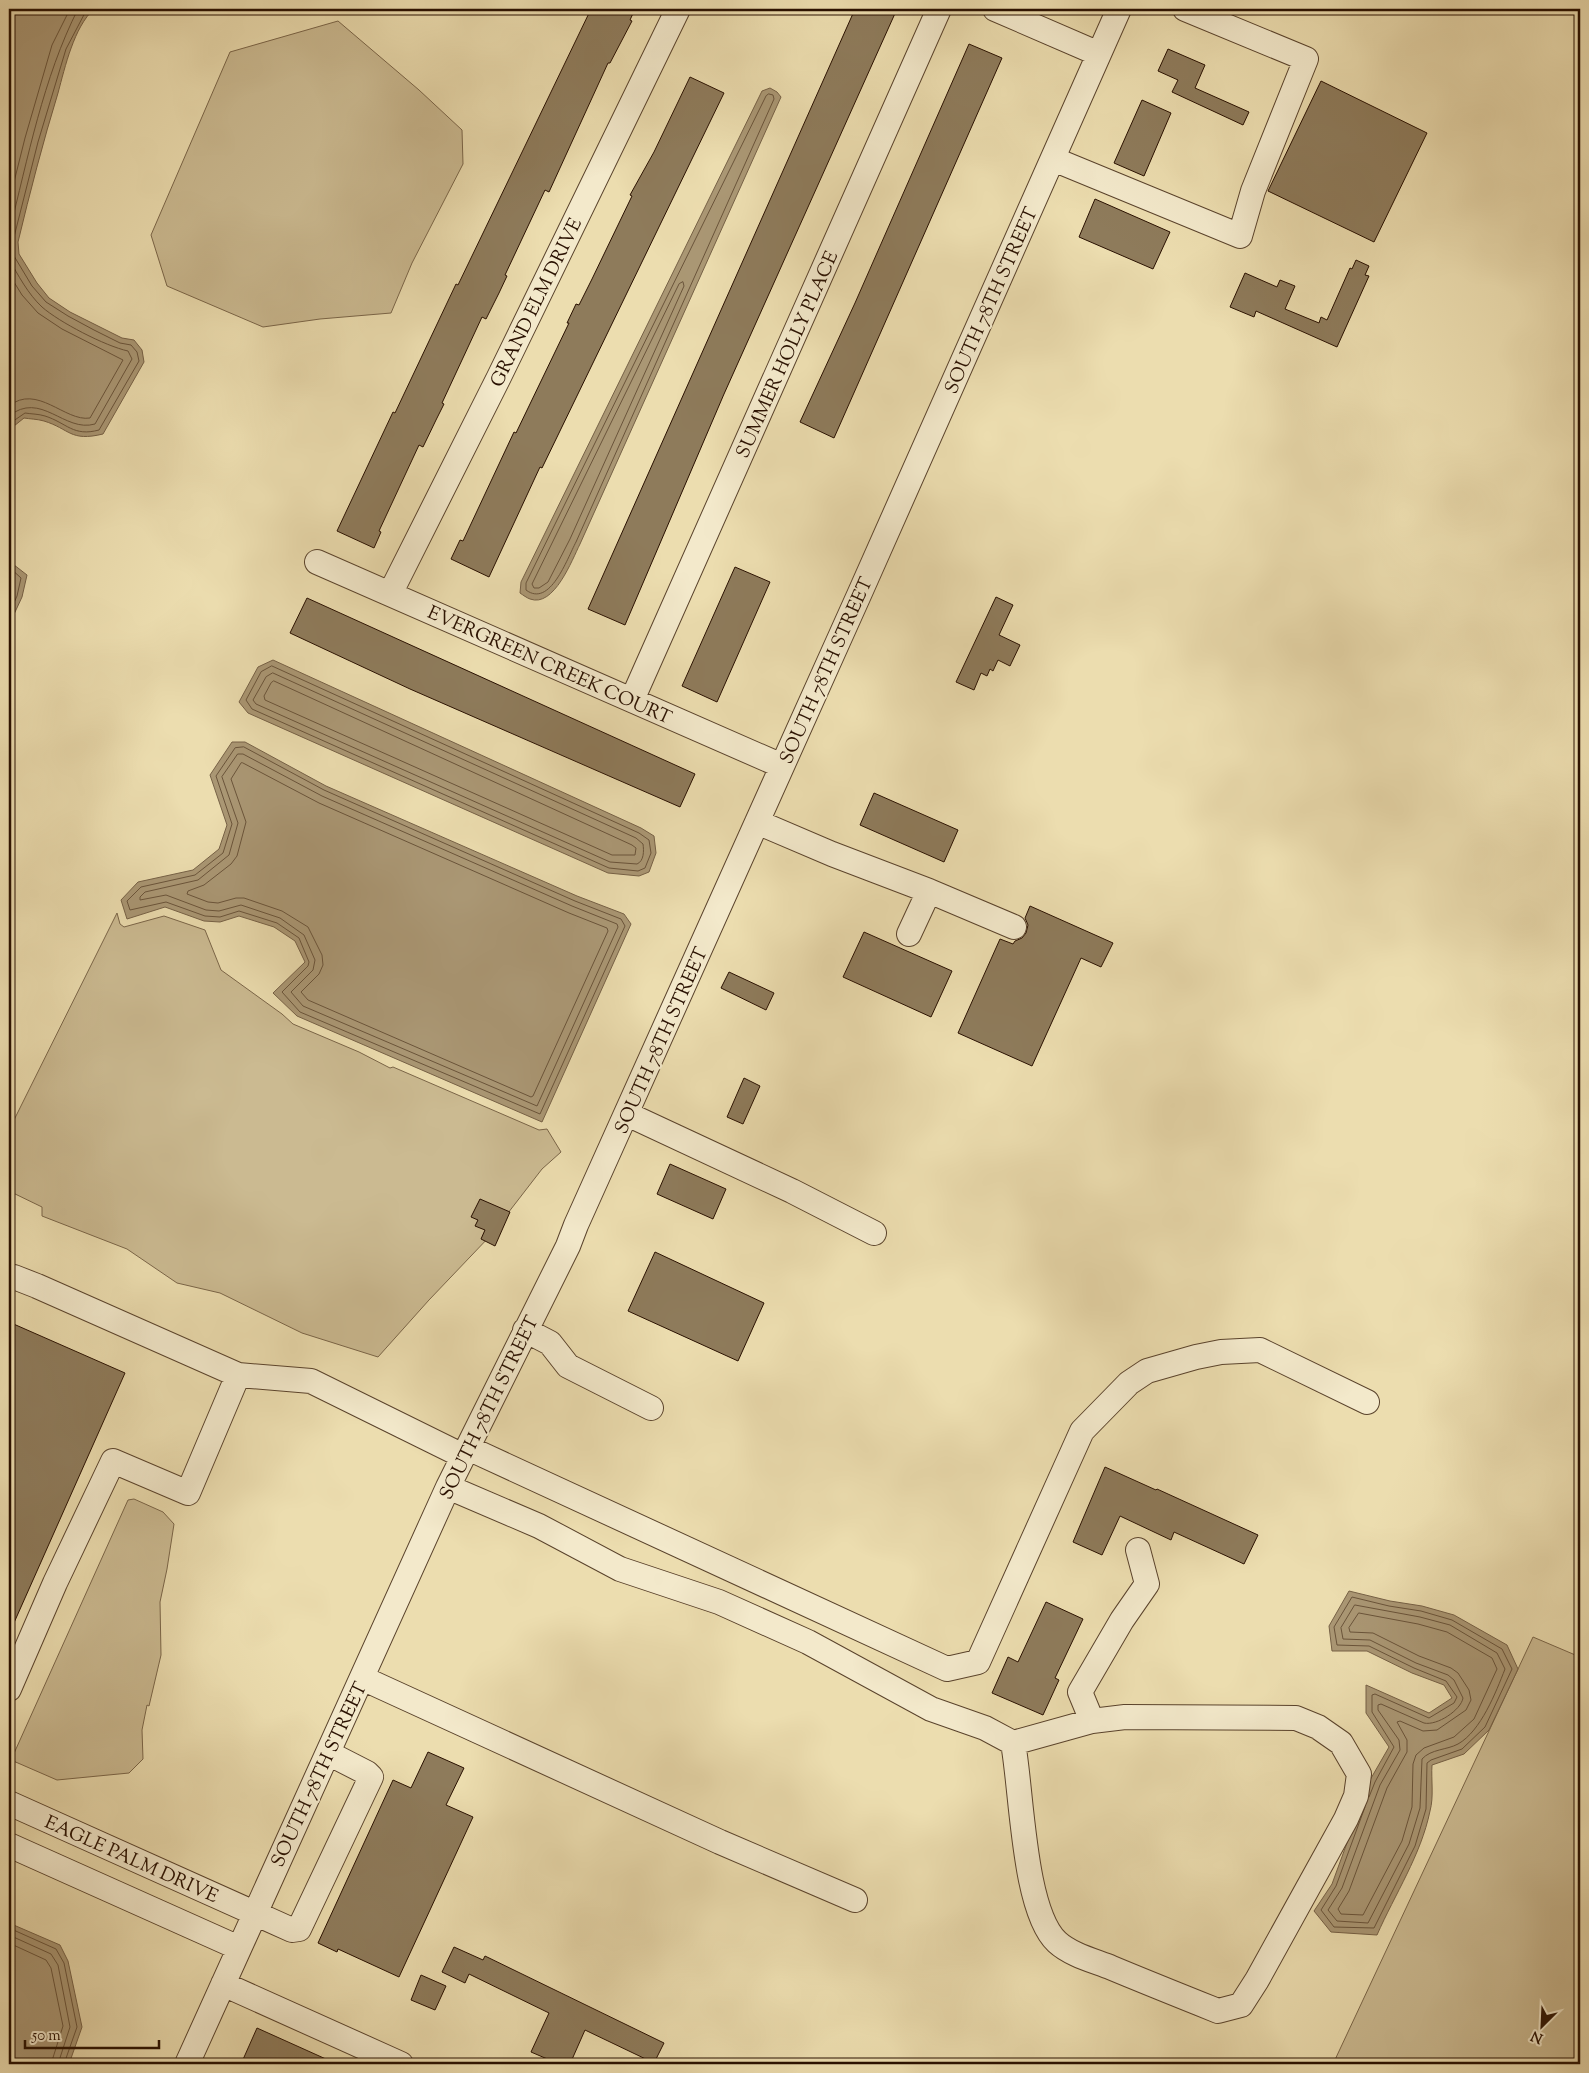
<svg xmlns="http://www.w3.org/2000/svg" width="1589" height="2073" font-family="'Sorts Mill Goudy',serif">
	<rect width="100%" height="100%" fill="#ecddaf"/>
	<filter id="stains"><feTurbulence type="fractalNoise" baseFrequency=".004" numOctaves="4"/><feColorMatrix values="0 0 0 0 .2 0 0 0 0 .09 0 0 0 0 .02 0 0 0 .5 -.17"/></filter>
	<radialGradient id="worn" r=".72"><stop offset=".6" stop-color="#630" stop-opacity="0"/><stop offset="1" stop-color="#630" stop-opacity=".3"/></radialGradient>
	<path fill="#cbba91" stroke="#7a6548" d="M 338,21 L 419,90 L 462,130 L 463,164 L 412,263 L 391,313 L 320,319 L 263,327 L 167,286 L 151,235 L 230,52 Z
		M 117,913 L 120,924 L 124,927 L 164,916 L 205,930 L 221,970 L 282,1014 L 293,1024 L 359,1052 L 390,1068 L 393,1067 L 539,1130 L 547,1129 L 561,1152 L 542,1169 L 491,1235 L 429,1300 L 378,1357 L 302,1333 L 220,1293 L 177,1283 L 127,1249 L 42,1216 L 42,1207 L 9,1191 L 9,1130 Z
		M 134,1499 L 163,1512 L 174,1524 L 167,1569 L 160,1602 L 161,1655 L 149,1706 L 147,1705 L 142,1730 L 143,1759 L 129,1773 L 57,1780 L 11,1760 L 128,1500 Z
		M 1533,1637 L 1580,1657 L 1580,2064 L 1333,2064 Z"/>
	<path fill="#aa9774" stroke="#766146" d="M 9,9 L 94,9 C 74,27 65,67 58,93 C 43,142 30,192 18,242 L 19,254 L 37,283 L 49,298 L 70,312 L 122,338 L 134,340 L 142,350 L 144,362 L 103,434 C 70,442 70,429 44,421 C 37,419 30,419 24,418 L 9,430 Z
		M 770,88 L 777,92 L 781,97 L 580,544 C 572,560 554,608 530,599 C 527,598 523,595 520,593 L 521,582 L 762,91 Z
		M 9,561 L 27,575 L 22,597 L 9,625 Z
		M 273,660 L 641,828 L 654,836 L 656,853 L 649,872 L 639,876 L 608,873 L 248,713 L 239,702 L 258,667 Z
		M 232,742 L 245,742 L 326,786 L 577,896 L 624,914 L 631,924 L 542,1122 L 297,1016 L 273,993 L 305,962 L 295,941 L 274,927 L 239,916 L 220,922 L 204,921 L 165,907 L 127,919 L 121,900 L 138,882 L 193,870 L 219,849 L 227,825 L 210,775 Z
		M 1349,1591 L 1390,1601 L 1422,1606 L 1454,1615 L 1507,1645 L 1518,1669 L 1489,1730 L 1464,1754 L 1432,1765 C 1431,1779 1434,1797 1430,1811 C 1421,1855 1395,1894 1377,1935 L 1331,1932 L 1314,1911 L 1332,1884 L 1370,1780 L 1389,1747 L 1366,1713 L 1366,1685 L 1429,1713 L 1452,1698 L 1444,1685 L 1412,1673 L 1367,1651 L 1332,1651 L 1329,1626 Z
		M 9,1923 L 60,1945 L 68,1961 L 82,2027 L 69,2064 L 9,2064 Z"/>
	<g fill="none" stroke-linecap="round" stroke-linejoin="round">
		<path stroke="#6a543a" stroke-width="1" d="M 769,94 L 773,95 L 774,99 L 576,542 C 567,559 550,608 526,590 L 526,583 L 766,96 Z
			M 9,202 L 25,138 L 52,45 L 70,9
			M 9,233 C 28,158 43,78 78,9
			M 9,259 C 18,275 28,294 42,307 C 59,322 105,346 128,351 L 132,359 L 95,424 C 64,433 41,390 9,416
			M 9,274 L 22,295 L 38,313 L 62,329 L 123,360 L 90,418 C 65,422 37,383 9,406
			M 683,282 L 684,286 L 570,539 L 548,582 L 539,588 L 534,588 L 532,584 L 679,284 Z
			M 9,424 L 25,413 C 31,414 39,414 45,416 C 67,423 73,437 99,430 L 139,361 L 137,352 L 131,345 L 120,343 L 94,330 L 68,316 L 46,302 L 32,286 L 14,256 L 13,241 L 38,142 L 66,49 L 87,9
			M 9,567 L 21,578 L 17,596 L 9,614
			M 272,666 L 639,833 L 649,840 L 651,853 L 645,868 L 638,871 L 609,868 L 252,709 L 246,700 L 261,672 Z
			M 273,673 L 636,838 L 643,844 C 644,851 644,861 637,864 L 610,862 L 256,704 L 253,700 L 266,677 Z
			M 274,681 L 632,845 L 636,848 L 635,855 L 612,855 L 265,700 L 264,696 L 271,683 Z
			M 244,747 L 324,790 L 575,901 L 621,919 L 625,926 L 540,1114 L 300,1012 L 282,992 L 308,966 L 309,962 L 299,938 L 277,923 L 239,911 L 220,917 L 205,916 L 166,902 L 130,910 L 127,901 L 141,887 L 195,875 L 223,853 L 232,824 L 216,776 L 235,748 Z
			M 238,754 L 243,754 L 322,796 L 572,906 L 617,924 L 618,927 L 537,1106 L 303,1006 L 291,992 L 313,970 L 315,960 L 304,935 L 280,918 L 241,905 L 219,911 L 206,910 L 166,895 L 140,900 L 140,897 L 145,892 L 198,880 L 229,855 L 238,823 L 222,777 Z
			M 243,763 L 319,803 L 569,913 L 607,928 L 608,931 L 533,1096 L 531,1097 L 308,1000 L 301,992 L 319,974 L 323,965 L 322,955 L 308,927 L 282,911 L 244,898 L 236,898 L 218,903 L 208,902 L 187,894 L 188,891 L 204,885 L 231,864 L 237,856 L 246,822 L 231,779 L 241,763 Z
			M 1355,1605 L 1420,1617 L 1450,1625 L 1497,1653 L 1505,1669 C 1496,1692 1481,1731 1458,1744 C 1447,1750 1431,1749 1422,1759 L 1420,1808 L 1409,1844 L 1368,1923 L 1337,1921 L 1328,1910 L 1342,1888 L 1380,1785 L 1400,1750 L 1399,1740 L 1378,1710 L 1378,1705 L 1381,1704 L 1424,1723 C 1437,1726 1461,1710 1463,1698 L 1454,1680 L 1448,1675 L 1416,1663 L 1370,1640 L 1343,1639 L 1341,1628 Z
			M 1359,1613 L 1418,1624 L 1447,1632 L 1492,1658 L 1497,1669 L 1474,1719 L 1454,1737 L 1424,1748 L 1416,1755 L 1413,1764 L 1412,1807 L 1402,1841 L 1363,1915 L 1341,1914 L 1338,1909 L 1349,1891 L 1387,1788 L 1407,1752 L 1407,1740 L 1397,1722 L 1400,1721 L 1423,1731 L 1437,1730 L 1466,1710 L 1471,1700 L 1469,1690 L 1458,1673 L 1451,1668 L 1419,1656 L 1373,1633 L 1350,1632 L 1349,1628 Z
			M 1365,1807 L 1336,1886 L 1321,1910 L 1334,1927 L 1374,1928 L 1415,1846 L 1426,1809 L 1427,1763 L 1431,1760 L 1462,1749 L 1485,1727 L 1512,1669 L 1502,1649 L 1452,1620 L 1421,1611 L 1389,1606 L 1352,1597 L 1334,1627 L 1337,1645 L 1369,1646 L 1414,1668 L 1446,1681 L 1457,1697 L 1454,1703 L 1429,1718 L 1375,1694 L 1372,1695 L 1372,1712 L 1394,1747 L 1375,1782 L 1369,1797
			M 9,1928 L 56,1949 L 64,1963 L 77,2027 L 64,2064
			M 9,1935 L 51,1954 L 58,1965 L 70,2027 L 58,2064
			M 9,1943 L 46,1960 L 51,1968 L 63,2026 L 51,2064"/>
	</g>
	<path fill="#8e7b5b" stroke="#291000" d="M 591,9 L 635,9 L 630,20 L 632,21 L 610,63 L 608,63 L 549,192 L 545,190 L 505,275 L 507,276 L 499,293 L 486,319 L 482,317 L 442,403 L 444,404 L 436,420 L 423,447 L 419,445 L 379,531 L 381,532 L 374,548 L 337,531 L 393,412 L 395,413 L 456,284 L 458,285 Z
		M 855,9 L 897,9 L 724,394 L 625,625 L 588,609 Z
		M 969,44 L 1002,58 L 834,438 L 800,422 L 855,303 Z
		M 1168,49 L 1205,65 L 1195,88 L 1249,112 L 1243,125 L 1172,92 L 1178,80 L 1158,71 Z
		M 690,77 L 724,93 L 542,468 L 540,467 L 489,577 L 451,559 L 460,540 L 463,541 L 514,432 L 516,433 L 569,323 L 567,323 L 576,304 L 579,305 L 592,279 L 632,196 L 630,195 L 654,152 Z
		M 1321,81 L 1427,133 L 1374,242 L 1268,191 Z
		M 1142,100 L 1171,113 L 1144,176 L 1114,163 Z
		M 1095,199 L 1170,232 L 1153,269 L 1079,237 Z
		M 1356,260 L 1369,266 L 1365,275 L 1369,276 L 1337,347 L 1256,311 L 1254,317 L 1230,307 L 1245,273 L 1277,287 L 1280,280 L 1295,286 L 1285,309 L 1319,323 L 1321,317 L 1327,320 L 1350,268 L 1352,269 Z
		M 735,567 L 770,582 L 717,702 L 682,686 Z
		M 996,597 L 1013,605 L 999,635 L 1020,645 L 1010,666 L 998,660 L 993,671 L 990,669 L 987,676 L 981,673 L 974,690 L 956,682 Z
		M 307,598 L 695,774 L 680,807 L 410,689 L 290,633 Z
		M 874,793 L 958,830 L 944,862 L 860,825 Z
		M 1030,906 L 1113,943 L 1101,967 L 1081,958 L 1032,1066 L 958,1033 L 1000,939 L 1013,944 L 1015,941 L 1022,938 L 1026,933 L 1028,925 L 1025,918 Z
		M 864,932 L 952,971 L 931,1017 L 843,977 Z
		M 729,972 L 774,993 L 766,1010 L 721,988 Z
		M 744,1078 L 760,1086 L 743,1124 L 727,1117 Z
		M 670,1164 L 726,1189 L 713,1219 L 657,1194 Z
		M 480,1199 L 510,1212 L 495,1246 L 481,1239 L 485,1230 L 475,1226 L 478,1220 L 471,1217 Z
		M 655,1252 L 764,1303 L 738,1361 L 628,1311 Z
		M 9,1322 L 125,1373 L 9,1634 Z
		M 1105,1467 L 1156,1490 L 1157,1489 L 1258,1535 L 1244,1564 L 1174,1532 L 1171,1540 L 1120,1516 L 1102,1555 L 1073,1542 Z
		M 1046,1602 L 1083,1619 L 1055,1678 L 1059,1680 L 1043,1715 L 992,1693 L 1008,1657 L 1018,1662 Z
		M 428,1752 L 464,1768 L 446,1805 L 473,1817 L 399,1977 L 338,1949 L 337,1952 L 318,1943 L 393,1780 L 411,1788 Z
		M 454,1947 L 483,1960 L 485,1956 L 664,2043 L 654,2063 L 585,2030 L 570,2064 L 559,2064 L 531,2052 L 549,2013 L 469,1974 L 465,1983 L 442,1972 Z
		M 421,1975 L 446,1986 L 435,2010 L 411,2000 Z
		M 257,2028 L 337,2064 L 241,2064 Z"/>
	<g fill="none" stroke-linecap="round" stroke-linejoin="round">
		<defs>
			<path id="minor" d="M 995,9 L 1099,54
				M 1053,159 L 1240,236 L 1253,191 L 1306,59 L 1185,9
				M 317,562 L 782,766
				M 390,594 L 499,377 L 678,9
				M 632,700 L 939,9
				M 757,822 L 832,854 L 929,891 L 909,934
				M 929,891 L 1014,927
				M 627,1114 L 792,1191 L 874,1233
				M 9,1279 L 14,1277 L 37,1286 L 238,1375 L 311,1381 L 463,1456
				M 525,1330 L 550,1343 L 568,1366 L 651,1408
				M 468,1448 L 947,1669 L 978,1662 L 1082,1431 L 1129,1383 L 1147,1371 L 1196,1357 L 1221,1352 L 1260,1350 L 1367,1402
				M 448,1487 L 539,1526 L 620,1569 L 719,1602 L 808,1642 L 931,1709 L 985,1728 L 1013,1743 C 1022,1791 1023,1910 1057,1942 C 1071,1955 1095,1961 1112,1968 C 1148,1983 1183,1997 1218,2011 L 1241,2005 L 1257,1980 L 1346,1819 L 1356,1796 L 1359,1774 L 1341,1743 L 1318,1727 L 1296,1718 L 1125,1717 L 1092,1721 L 1013,1743
				M 362,1678 L 720,1842 L 855,1900
				M 9,1689 L 55,1583 L 113,1461 L 188,1493 L 238,1375
				M 1092,1721 L 1080,1692 L 1122,1620 L 1147,1584 L 1138,1550
				M 9,1803 L 292,1930 L 299,1929 L 371,1777 L 367,1773 L 328,1753
				M 9,1845 L 239,1948
				M 223,1984 L 401,2064
				M 187,2064 L 448,1487 L 568,1246 L 576,1225 L 859,595 L 1119,9"/>
		</defs>
		<use href="#minor" stroke="#5a432c" stroke-width="26"/>
		<use href="#minor" stroke="#f3e9cb" stroke-width="24"/>
	</g>
	<g text-anchor="middle" stroke-width="4.5" stroke-linejoin="round" paint-order="stroke">
		<g font-size="19" fill="#291000" stroke="#f3e9cb">
			<text transform="translate(990 300) rotate(-66)" y="7">SOUTH 78TH STREET</text>
			<text transform="translate(535 302) rotate(-64)" y="7">GRAND ELM DRIVE</text>
			<text transform="translate(786 354) rotate(-66)" y="7">SUMMER HOLLY PLACE</text>
			<text transform="translate(550 664) rotate(24)" y="7">EVERGREEN CREEK COURT</text>
			<text transform="translate(825 670) rotate(-66)" y="7">SOUTH 78TH STREET</text>
			<text transform="translate(660 1040) rotate(-66)" y="7">SOUTH 78TH STREET</text>
			<text transform="translate(488 1407) rotate(-64)" y="7">SOUTH 78TH STREET</text>
			<text transform="translate(318 1774) rotate(-65)" y="7">SOUTH 78TH STREET</text>
			<text transform="translate(132 1858) rotate(24)" y="7">EAGLE PALM DRIVE</text>
		</g>
	</g>
	<rect width="1589" height="2073" fill="none" stroke="#ecddaf" stroke-width="30"/>
	<rect x="10" y="10" width="1569" height="2053" fill="none" stroke="#291000" stroke-width="2.5"/>
	<rect x="15" y="15" width="1559" height="2043" fill="none" stroke="#291000"/>
	<g transform="translate(1542 2026) rotate(204)" stroke="#f3e9cb" stroke-width="4" paint-order="stroke">
	<path d="M0-4L9 19L0 12L-9 19Z" fill="#291000"/>
	<text y="-8" font-size="14" font-weight="bold" text-anchor="middle" fill="#291000">N</text>
	</g>
	<path d="M25 2040v8h134v-8" fill="none" stroke="#291000" stroke-width="2.5"/>
	<text x="32" y="2040" font-size="15" fill="#291000" stroke="#f3e9cb" stroke-width="4" paint-order="stroke">50 m</text>
	<rect width="100%" height="100%" filter="url(#stains)"/>
	<rect width="100%" height="100%" fill="url(#worn)"/>
</svg>
